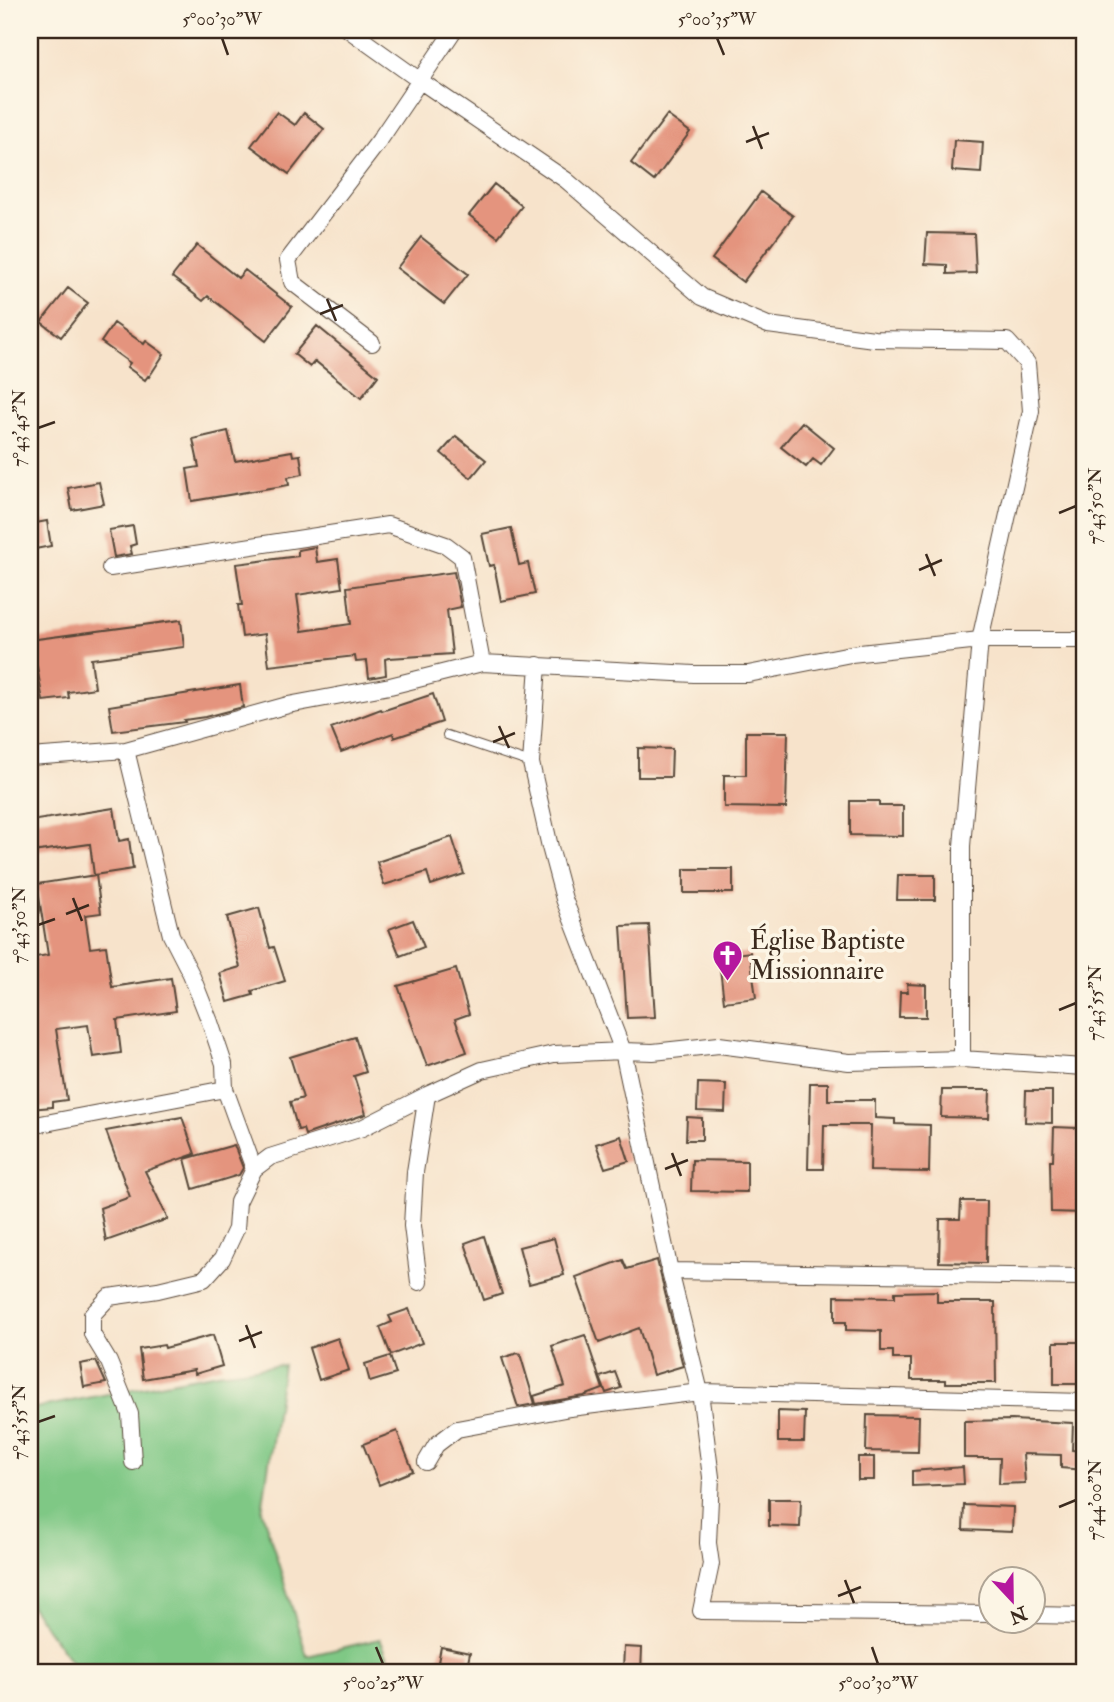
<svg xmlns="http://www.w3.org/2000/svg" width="1114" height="1702" font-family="'IM FELL Double Pica',serif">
	<rect width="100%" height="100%" fill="#fcf5e5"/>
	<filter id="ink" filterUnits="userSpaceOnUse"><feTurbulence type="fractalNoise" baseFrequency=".0143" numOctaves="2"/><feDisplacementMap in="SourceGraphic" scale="14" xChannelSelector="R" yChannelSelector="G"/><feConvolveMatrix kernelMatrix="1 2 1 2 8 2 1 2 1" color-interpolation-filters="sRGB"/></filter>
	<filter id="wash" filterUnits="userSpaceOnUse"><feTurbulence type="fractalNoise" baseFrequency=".00686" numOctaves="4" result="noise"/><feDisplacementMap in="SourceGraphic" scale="28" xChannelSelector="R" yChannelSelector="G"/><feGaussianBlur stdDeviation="1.57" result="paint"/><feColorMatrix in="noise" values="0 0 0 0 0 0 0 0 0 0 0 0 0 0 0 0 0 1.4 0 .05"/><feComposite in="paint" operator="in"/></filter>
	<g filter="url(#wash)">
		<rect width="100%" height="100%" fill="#f7e3cb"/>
		<path fill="#7fc885" stroke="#5d7952" stroke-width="2" d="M 283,1365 L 262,1511 L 307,1656 L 380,1639 L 394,1672 L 79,1672 L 30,1605 L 30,1409 L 217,1373 Z"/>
		<g id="blocks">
			<path fill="#e4947e" d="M 277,112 L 295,125 L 304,113 L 324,129 L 289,174 L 251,146 Z
				M 667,115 L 690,132 L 654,181 L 631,163 Z
				M 954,140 L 983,142 L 981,173 L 952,171 Z
				M 494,184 L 522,206 L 498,237 L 469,215 Z
				M 761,192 L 793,216 L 743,282 L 712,259 Z
				M 927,233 L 974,234 L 976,273 L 947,274 L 947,265 L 925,264 Z
				M 421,237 L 468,274 L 444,304 L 397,268 Z
				M 197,245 L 238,278 L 245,270 L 292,307 L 266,341 L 208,296 L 203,301 L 172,277 Z
				M 68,288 L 88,303 L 61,337 L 41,322 Z
				M 114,323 L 144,344 L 146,341 L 164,354 L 149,377 L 148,376 L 145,380 L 127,367 L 130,363 L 101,342 Z
				M 317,326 L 378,376 L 361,398 L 315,361 L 310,367 L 294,354 Z
				M 802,422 L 834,448 L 821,465 L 813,459 L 806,467 L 781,447 Z
				M 228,431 L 235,461 L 292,451 L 293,456 L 300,455 L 303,474 L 288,477 L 289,485 L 192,501 L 187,469 L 199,467 L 193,439 Z
				M 456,436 L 486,460 L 471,478 L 441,453 Z
				M 99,482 L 104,504 L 72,510 L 68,488 Z
				M 47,521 L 51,546 L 30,550 L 30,524 Z
				M 133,526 L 136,544 L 130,546 L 132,554 L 114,557 L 109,530 Z
				M 511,528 L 519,565 L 528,563 L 535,594 L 501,601 L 494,565 L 489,566 L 482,534 Z
				M 315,547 L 317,562 L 338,559 L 342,588 L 297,595 L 302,631 L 351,624 L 347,587 L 454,572 L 461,607 L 447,610 L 452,654 L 389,658 L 385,659 L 386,675 L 369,678 L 367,661 L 356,662 L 355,656 L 269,666 L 265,634 L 242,637 L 238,605 L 242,605 L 236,564 L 298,556 L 298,550 Z
				M 181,620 L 184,647 L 91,659 L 95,688 L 68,692 L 69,698 L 43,701 L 37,667 L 30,668 L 30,640 Z
				M 240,685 L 243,707 L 205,717 L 184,720 L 185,722 L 113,731 L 109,706 Z
				M 433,694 L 442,722 L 394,738 L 393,733 L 341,752 L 331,728 L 381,709 L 382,711 Z
				M 746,732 L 788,732 L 786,808 L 724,807 L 724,775 L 746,775 Z
				M 638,748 L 672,749 L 671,777 L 638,777 Z
				M 850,801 L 879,801 L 879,806 L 903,806 L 903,836 L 850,835 Z
				M 114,808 L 119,841 L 129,839 L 133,869 L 94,875 L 90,844 L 32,852 L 30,821 Z
				M 452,837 L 464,874 L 431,885 L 427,872 L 384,885 L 377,862 Z
				M 684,869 L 733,869 L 733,893 L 684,893 Z
				M 96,875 L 101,913 L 85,915 L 90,948 L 106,946 L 112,987 L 171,978 L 176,1011 L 117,1020 L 121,1053 L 93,1057 L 88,1025 L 56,1029 L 67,1100 L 52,1102 L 52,1107 L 30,1109 L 30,958 L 48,955 L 37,884 Z
				M 898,875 L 935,875 L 935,900 L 897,900 Z
				M 259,908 L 270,948 L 274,947 L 285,981 L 252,991 L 253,995 L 228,1002 L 220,973 L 240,967 L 227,917 Z
				M 413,920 L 424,947 L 400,956 L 389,929 Z
				M 649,925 L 655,1017 L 627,1018 L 621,926 Z
				M 750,952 L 756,998 L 724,1002 L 719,960 L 728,959 L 727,955 Z
				M 456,969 L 469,1014 L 455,1019 L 467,1052 L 427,1066 L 398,986 Z
				M 907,984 L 926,985 L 926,1017 L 899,1017 L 900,992 L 908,992 Z
				M 355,1037 L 366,1072 L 354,1076 L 366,1114 L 305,1135 L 303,1129 L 298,1130 L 290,1102 L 303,1098 L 290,1057 Z
				M 698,1083 L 726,1084 L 725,1112 L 697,1111 Z
				M 810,1083 L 828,1083 L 828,1100 L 875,1100 L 875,1118 L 895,1119 L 895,1124 L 930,1125 L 929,1172 L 870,1171 L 871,1125 L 824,1125 L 823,1169 L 808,1169 Z
				M 942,1090 L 990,1090 L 989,1118 L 941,1117 Z
				M 1026,1091 L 1052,1091 L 1052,1123 L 1025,1122 Z
				M 182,1117 L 195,1154 L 145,1171 L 168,1219 L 106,1241 L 100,1208 L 130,1197 L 106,1131 Z
				M 687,1117 L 702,1118 L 702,1140 L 686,1140 Z
				M 1054,1127 L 1078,1128 L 1078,1161 L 1080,1161 L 1080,1176 L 1084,1176 L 1084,1213 L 1051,1212 L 1050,1160 L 1053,1160 Z
				M 621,1136 L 629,1161 L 605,1168 L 596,1144 Z
				M 234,1145 L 243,1168 L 239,1175 L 193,1189 L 185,1159 Z
				M 692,1160 L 747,1161 L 747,1192 L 691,1191 Z
				M 961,1201 L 987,1201 L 986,1263 L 939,1262 L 940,1219 L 960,1219 Z
				M 484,1236 L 502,1294 L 484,1300 L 465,1243 Z
				M 554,1238 L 564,1275 L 529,1284 L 519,1247 Z
				M 623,1260 L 627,1269 L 657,1260 L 683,1366 L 653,1375 L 639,1328 L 599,1343 L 576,1277 Z
				M 937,1291 L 937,1302 L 995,1302 L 996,1383 L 946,1383 L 946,1380 L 911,1380 L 911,1359 L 893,1359 L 893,1351 L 881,1351 L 881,1331 L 846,1330 L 846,1322 L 835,1322 L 835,1296 L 895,1297 L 895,1292 Z
				M 409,1309 L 422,1343 L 391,1355 L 380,1327 L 392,1322 L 389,1316 Z
				M 213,1335 L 222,1366 L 195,1374 L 194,1370 L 143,1379 L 139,1349 L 164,1345 L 165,1348 Z
				M 585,1335 L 603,1389 L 584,1396 L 536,1404 L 534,1396 L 565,1386 L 552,1346 Z
				M 338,1338 L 349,1370 L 319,1380 L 309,1348 Z
				M 1054,1342 L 1084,1342 L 1084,1384 L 1054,1384 Z
				M 518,1353 L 520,1354 L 535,1404 L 518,1407 L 502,1358 Z
				M 390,1356 L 396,1374 L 370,1382 L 365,1364 Z
				M 96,1361 L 106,1383 L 84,1387 L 80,1364 Z
				M 615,1372 L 621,1388 L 606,1393 L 600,1377 Z
				M 778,1411 L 805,1412 L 804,1442 L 778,1442 Z
				M 867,1415 L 919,1416 L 918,1452 L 866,1451 Z
				M 1012,1420 L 1073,1423 L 1072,1450 L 1084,1451 L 1084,1470 L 1061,1468 L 1061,1455 L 1023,1454 L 1025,1483 L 999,1484 L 1000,1458 L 964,1458 L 964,1421 Z
				M 397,1431 L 413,1471 L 379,1485 L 363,1444 Z
				M 858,1457 L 874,1457 L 874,1480 L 858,1480 Z
				M 963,1467 L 964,1484 L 912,1486 L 912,1471 Z
				M 769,1499 L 801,1499 L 800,1527 L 769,1526 Z
				M 964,1505 L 1013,1507 L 1012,1532 L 963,1530 Z
				M 441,1647 L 470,1653 L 466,1672 L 436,1672 Z
				M 624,1647 L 642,1648 L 641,1672 L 623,1672 Z"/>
		</g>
	</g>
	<g filter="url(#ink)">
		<use href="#blocks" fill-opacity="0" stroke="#574638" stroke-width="2"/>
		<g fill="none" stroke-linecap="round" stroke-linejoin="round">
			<defs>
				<path id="lane" d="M 447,735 L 531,763"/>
				<path id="street" d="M 349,30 L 419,80 L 566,180 L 702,297 L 768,325 L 874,339 L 1007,341 L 1027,363 L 1031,411 L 980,640 L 962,846 L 962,1059
					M 372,343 L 292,282 L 288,260 L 379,141 L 454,30
					M 110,568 L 388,525 L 446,545 L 462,557 L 482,663
					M 538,665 L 531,763 L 550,847 L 564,899 L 623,1051 L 670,1271 L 700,1392 L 711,1477 L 708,1543 L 711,1564 L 701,1611 L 992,1614
					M 30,757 L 126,750 L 288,705 L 390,686 L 482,663 L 694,674 L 748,674 L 851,654 L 980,640 L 1084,640
					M 225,1089 L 254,1169
					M 30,1126 L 225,1089 L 224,1064 L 210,1022 L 191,974 L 171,935 L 126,750
					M 670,1271 L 1084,1277
					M 419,1282 L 412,1226 L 415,1172 L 427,1095 L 482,1070 L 554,1054 L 623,1051 L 653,1052 L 719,1045 L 849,1062 L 962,1059 L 1084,1067
					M 133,1462 L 130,1414 L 109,1362 L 92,1334 L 92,1315 L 109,1297 L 158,1290 L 204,1279 L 222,1259 L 236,1229 L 238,1202 L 254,1169 L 270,1157 L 362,1128 L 427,1095
					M 426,1462 L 436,1445 L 457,1429 L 570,1408 L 700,1392 L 1084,1402
					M 1034,1615 L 1084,1616"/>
			</defs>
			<use href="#lane" stroke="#574638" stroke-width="10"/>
			<use href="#street" stroke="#574638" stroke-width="18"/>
			<use href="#lane" stroke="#fff" stroke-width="8"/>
			<use href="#street" stroke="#fff" stroke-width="16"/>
		</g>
	</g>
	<path fill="none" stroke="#3b2a1e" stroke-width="2.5" d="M 222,38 L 228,55M 717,38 L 724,55M 753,126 L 762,149M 746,142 L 769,133M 327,299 L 336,321M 320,314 L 343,305M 38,428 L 55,422M 1059,513 L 1076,506M 926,554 L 935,576M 919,570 L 942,560M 499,726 L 509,748M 493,742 L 515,733M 73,898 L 82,921M 66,914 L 89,905M 38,925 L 55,919M 1059,1010 L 1076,1003M 672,1153 L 681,1176M 665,1169 L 688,1160M 246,1325 L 255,1348M 239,1341 L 262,1332M 38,1422 L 55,1416M 1059,1507 L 1076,1500M 845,1580 L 854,1603M 838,1596 L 861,1587M 376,1647 L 383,1664M 872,1647 L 878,1664"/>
	<defs>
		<symbol id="church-pin" viewBox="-11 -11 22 30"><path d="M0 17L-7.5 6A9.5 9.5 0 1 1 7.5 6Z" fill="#b5179e" stroke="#fcf5e5"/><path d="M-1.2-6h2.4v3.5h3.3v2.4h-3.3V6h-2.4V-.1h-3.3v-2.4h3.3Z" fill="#fff"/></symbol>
	</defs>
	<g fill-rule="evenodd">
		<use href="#church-pin" x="710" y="938" width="35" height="47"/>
	</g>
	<g text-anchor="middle" stroke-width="7" stroke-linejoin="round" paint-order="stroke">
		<g font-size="26" fill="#3b2a1e" stroke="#fcf5e5" text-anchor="start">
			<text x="750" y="949">Église Baptiste<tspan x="750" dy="30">Missionnaire</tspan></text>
		</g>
	</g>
	<rect width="1114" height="1702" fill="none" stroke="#fcf5e5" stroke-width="77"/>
	<g transform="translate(1012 1600) rotate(158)"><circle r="33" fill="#fcf5e5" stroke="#afa495" stroke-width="2"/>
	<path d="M0-5L12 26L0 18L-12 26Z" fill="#b5179e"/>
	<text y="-10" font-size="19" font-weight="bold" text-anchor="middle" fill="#3b2a1e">N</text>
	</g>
	<rect x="38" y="38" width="1038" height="1626" fill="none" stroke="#3b2a1e" stroke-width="2.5"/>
	<g font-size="18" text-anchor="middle" fill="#3b2a1e">
		<text x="222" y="25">5°00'30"W</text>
		<text x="717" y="25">5°00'35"W</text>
		<text transform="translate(19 428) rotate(-90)" y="6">7°43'45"N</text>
		<text transform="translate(1095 506) rotate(-90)" y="6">7°43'50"N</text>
		<text transform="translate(19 925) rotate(-90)" y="6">7°43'50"N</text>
		<text transform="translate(1095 1003) rotate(-90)" y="6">7°43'55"N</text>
		<text transform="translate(19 1422) rotate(-90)" y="6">7°43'55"N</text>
		<text transform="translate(1095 1500) rotate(-90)" y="6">7°44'00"N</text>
		<text x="383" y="1689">5°00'25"W</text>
		<text x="878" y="1689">5°00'30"W</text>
	</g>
</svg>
